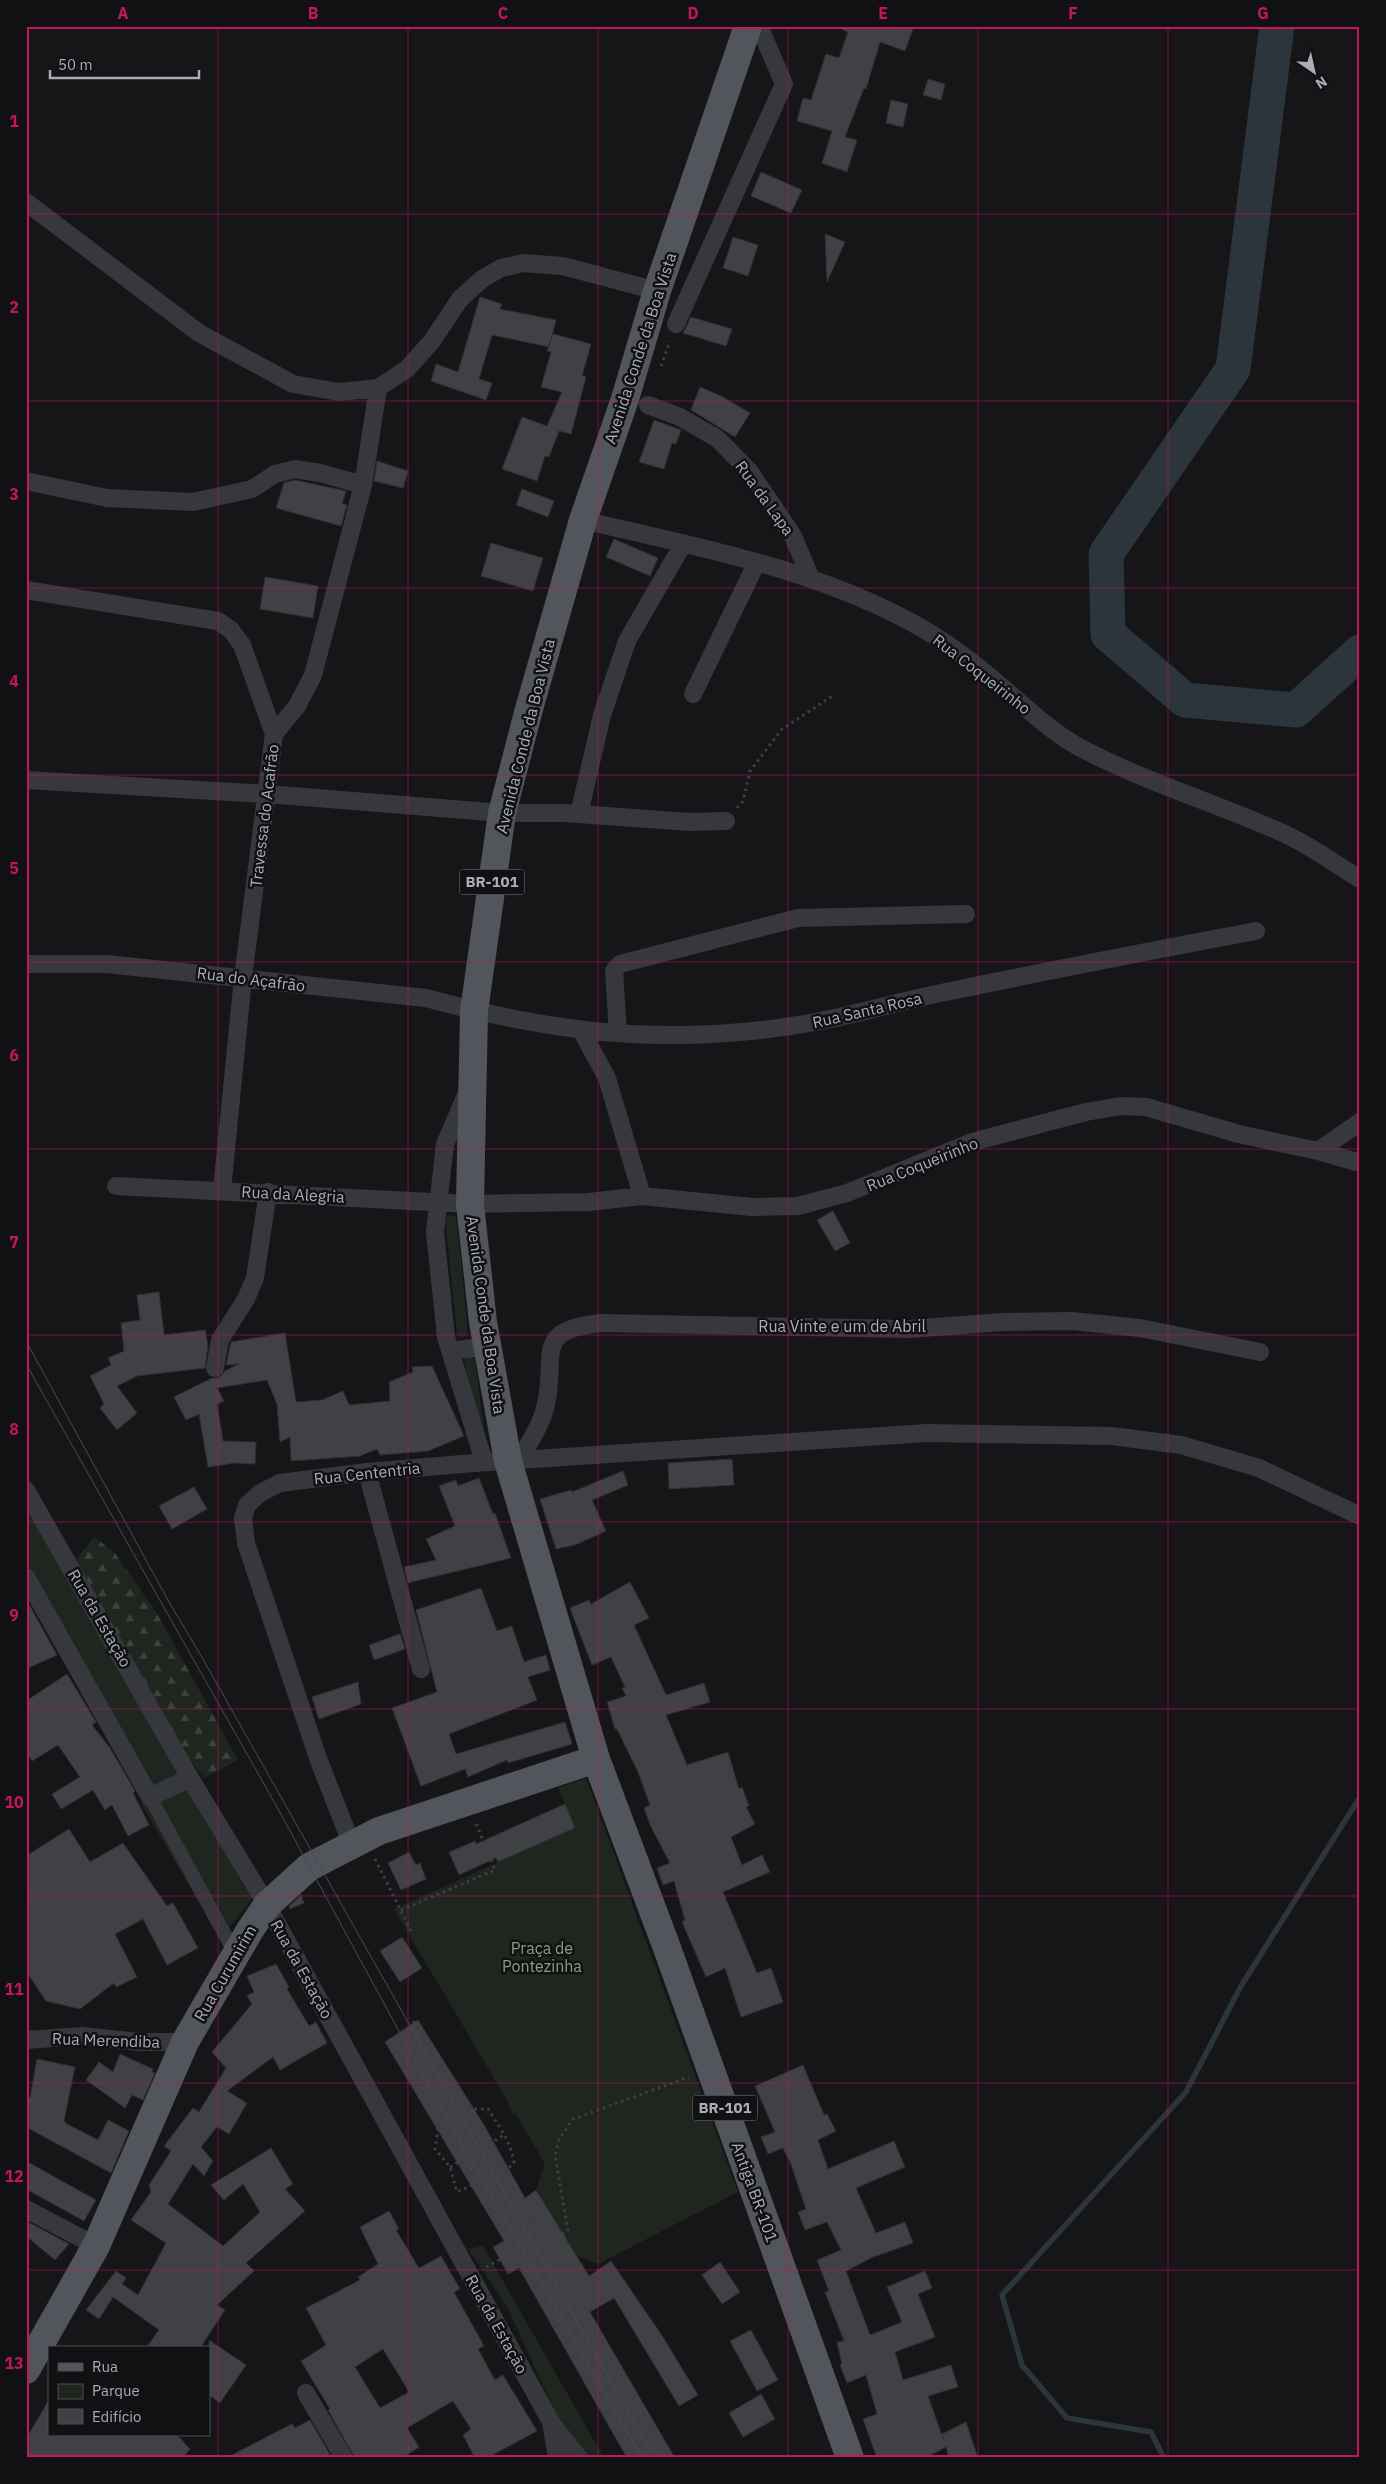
<svg xmlns="http://www.w3.org/2000/svg" width="1386" height="2484" font-family="'IBM Plex Sans',sans-serif">
	<defs>
		<pattern id="forest-firs" width="22" height="20" patternUnits="userSpaceOnUse" patternTransform="scale(1.25)"><rect width="22" height="20" fill="#1e261f"/><path d="M5 1l3.5 6h-7zM16 11l3.5 6h-7z" fill="#3c433d"/></pattern>
	</defs>
	<rect width="100%" height="100%" fill="#161618"/>
	<path fill="url(#forest-firs)" d="M 94,1537 L 115,1553 L 159,1617 L 238,1760 L 204,1778 L 175,1740 L 75,1561 Z"/>
	<path fill="#1e261f" d="M 448,1215 L 455,1216 L 457,1221 L 468,1332 L 463,1338 L 457,1334 L 445,1218 Z
		M 470,1356 L 475,1360 L 485,1436 L 479,1435 L 464,1360 Z
		M 26,1504 L 251,1894 L 252,1899 L 220,1939 L 141,1803 L 152,1796 L 26,1561 Z
		M 586,1778 L 738,2192 L 598,2264 L 577,2256 L 536,2190 L 545,2164 L 516,2114 L 513,2115 L 508,2102 L 394,1909 L 575,1828 L 558,1788 Z
		M 483,2246 L 604,2458 L 572,2458 L 561,2424 L 506,2305 L 468,2249 Z"/>
	<g fill="none" stroke-linecap="round" stroke-linejoin="round">
		<path stroke="#2c353c" stroke-width="5.5" d="M 1164,2458 L 1151,2432 L 1067,2418 L 1022,2365 L 1002,2295 L 1186,2092 L 1241,1986 L 1360,1797"/>
		<path stroke="#2c353c" stroke-width="35" d="M 1277,26 L 1233,369 L 1106,554 L 1108,634 L 1185,700 L 1296,710 L 1360,652"/>
	</g>
	<path fill="#404145" stroke="#303034" fill-rule="evenodd" d="M 841,26 L 914,26 L 905,51 L 880,42 L 866,89 L 864,88 L 845,137 L 857,140 L 847,172 L 822,163 L 832,131 L 797,121 L 803,98 L 811,100 L 826,54 L 839,58 L 848,32 L 841,29 Z
		M 928,79 L 945,84 L 941,100 L 923,95 Z
		M 891,100 L 908,104 L 903,127 L 886,123 Z
		M 761,172 L 802,190 L 791,213 L 751,196 Z
		M 825,234 L 845,242 L 827,282 Z
		M 733,237 L 758,245 L 748,276 L 723,268 Z
		M 480,297 L 502,304 L 500,309 L 556,320 L 549,347 L 492,335 L 479,379 L 492,383 L 486,400 L 431,381 L 436,364 L 458,372 Z
		M 691,317 L 732,329 L 726,346 L 683,333 Z
		M 553,334 L 591,344 L 582,376 L 586,377 L 571,434 L 559,431 L 549,457 L 545,456 L 537,481 L 502,469 L 522,417 L 547,426 L 562,392 L 541,387 L 551,352 L 547,351 Z
		M 700,387 L 721,396 L 750,413 L 735,437 L 691,410 Z
		M 654,420 L 681,430 L 676,444 L 672,443 L 664,469 L 639,462 Z
		M 377,461 L 408,471 L 403,488 L 374,481 Z
		M 295,480 L 346,491 L 342,504 L 347,505 L 341,526 L 276,508 L 284,483 Z
		M 522,489 L 554,501 L 548,517 L 516,505 Z
		M 614,539 L 658,558 L 650,576 L 606,557 Z
		M 491,543 L 543,558 L 533,591 L 481,576 Z
		M 265,577 L 318,586 L 313,618 L 260,609 Z
		M 833,1211 L 850,1243 L 835,1251 L 817,1220 Z
		M 159,1292 L 164,1335 L 205,1330 L 208,1346 L 205,1368 L 137,1376 L 117,1386 L 137,1413 L 117,1430 L 100,1408 L 104,1404 L 90,1376 L 111,1365 L 108,1358 L 124,1351 L 121,1323 L 140,1320 L 137,1295 Z
		M 285,1333 L 296,1402 L 322,1400 L 343,1391 L 349,1405 L 390,1401 L 389,1382 L 413,1372 L 412,1367 L 432,1366 L 464,1436 L 428,1451 L 380,1455 L 377,1449 L 360,1456 L 291,1461 L 290,1437 L 280,1442 L 277,1404 L 267,1380 L 217,1388 L 224,1401 L 217,1404 L 223,1441 L 256,1442 L 255,1464 L 235,1463 L 208,1467 L 199,1414 L 186,1420 L 174,1397 L 212,1378 L 219,1378 L 225,1371 L 239,1364 L 226,1365 L 231,1342 Z
		M 732,1459 L 734,1485 L 669,1489 L 668,1463 Z
		M 623,1471 L 628,1485 L 592,1500 L 606,1531 L 575,1545 L 556,1549 L 540,1499 L 571,1490 L 572,1492 Z
		M 479,1478 L 493,1514 L 495,1513 L 511,1558 L 408,1583 L 404,1567 L 436,1560 L 426,1539 L 455,1526 L 439,1486 L 456,1480 L 458,1486 Z
		M 194,1487 L 207,1509 L 172,1529 L 159,1506 Z
		M 630,1582 L 649,1618 L 634,1625 L 666,1695 L 704,1683 L 710,1702 L 666,1715 L 687,1765 L 728,1752 L 739,1789 L 742,1787 L 749,1806 L 746,1807 L 755,1824 L 731,1837 L 742,1865 L 762,1855 L 770,1872 L 723,1892 L 757,1973 L 771,1968 L 783,2002 L 741,2017 L 725,1968 L 706,1977 L 682,1922 L 685,1920 L 674,1881 L 663,1885 L 657,1868 L 670,1863 L 651,1827 L 644,1808 L 650,1805 L 638,1772 L 617,1729 L 615,1729 L 607,1702 L 626,1696 L 622,1688 L 625,1687 L 611,1657 L 592,1665 L 570,1608 L 589,1600 L 591,1604 Z
		M 481,1588 L 497,1631 L 512,1626 L 524,1662 L 546,1655 L 550,1670 L 528,1677 L 537,1700 L 449,1734 L 456,1754 L 565,1722 L 572,1744 L 508,1763 L 507,1760 L 468,1777 L 465,1769 L 421,1786 L 392,1708 L 437,1692 L 416,1610 Z
		M 26,1599 L 57,1655 L 26,1669 Z
		M 400,1634 L 405,1649 L 374,1660 L 369,1645 Z
		M 67,1674 L 96,1722 L 92,1725 L 110,1748 L 135,1791 L 133,1793 L 149,1825 L 128,1836 L 112,1805 L 105,1810 L 93,1790 L 61,1809 L 52,1794 L 80,1777 L 58,1745 L 32,1761 L 26,1752 L 26,1701 Z
		M 358,1682 L 361,1704 L 319,1719 L 312,1697 Z
		M 565,1804 L 575,1828 L 498,1862 L 496,1858 L 459,1875 L 449,1852 L 475,1841 L 476,1844 Z
		M 69,1829 L 90,1862 L 123,1843 L 167,1906 L 173,1903 L 198,1948 L 167,1965 L 143,1919 L 115,1934 L 137,1977 L 116,1987 L 114,1983 L 80,2009 L 46,2001 L 26,1971 L 26,1856 Z
		M 409,1852 L 416,1865 L 420,1863 L 426,1879 L 401,1890 L 388,1863 Z
		M 301,1895 L 304,1903 L 290,1909 L 289,1906 Z
		M 402,1937 L 422,1968 L 400,1982 L 380,1951 Z
		M 276,1964 L 289,1987 L 287,1989 L 309,2026 L 316,2022 L 327,2043 L 280,2070 L 273,2057 L 227,2091 L 247,2103 L 229,2134 L 217,2127 L 201,2147 L 213,2161 L 204,2176 L 193,2164 L 168,2204 L 223,2246 L 260,2212 L 243,2184 L 224,2200 L 211,2185 L 271,2148 L 293,2184 L 285,2189 L 305,2211 L 246,2263 L 254,2271 L 217,2305 L 225,2310 L 200,2348 L 146,2348 L 159,2330 L 113,2297 L 99,2319 L 86,2310 L 116,2271 L 126,2278 L 122,2284 L 138,2295 L 166,2243 L 131,2220 L 151,2192 L 149,2185 L 171,2151 L 164,2146 L 193,2108 L 199,2112 L 226,2068 L 212,2052 L 252,2004 L 247,1996 L 254,1992 L 247,1976 Z
		M 418,2020 L 484,2125 L 525,2198 L 536,2190 L 589,2276 L 611,2261 L 663,2337 L 698,2395 L 679,2406 L 614,2298 L 590,2312 L 675,2458 L 627,2458 L 519,2268 L 508,2274 L 493,2247 L 504,2241 L 385,2042 Z
		M 120,2054 L 153,2069 L 152,2072 L 155,2073 L 143,2100 L 132,2095 L 125,2108 L 86,2080 L 99,2062 L 113,2072 Z
		M 37,2059 L 75,2067 L 64,2121 L 67,2124 L 98,2140 L 108,2120 L 129,2131 L 111,2173 L 26,2127 L 26,2097 L 30,2098 Z
		M 803,2065 L 824,2115 L 827,2114 L 836,2131 L 818,2140 L 828,2169 L 894,2141 L 905,2167 L 856,2188 L 876,2233 L 905,2222 L 913,2243 L 873,2257 L 846,2271 L 870,2335 L 902,2322 L 887,2287 L 925,2271 L 932,2288 L 918,2294 L 935,2337 L 895,2352 L 903,2380 L 951,2365 L 958,2387 L 928,2396 L 944,2441 L 942,2434 L 966,2422 L 978,2458 L 949,2458 L 946,2447 L 925,2458 L 877,2458 L 863,2419 L 877,2414 L 866,2375 L 847,2383 L 840,2365 L 842,2364 L 837,2342 L 844,2341 L 825,2292 L 829,2291 L 817,2260 L 841,2250 L 827,2222 L 805,2230 L 798,2212 L 806,2209 L 791,2164 L 783,2148 L 768,2154 L 761,2137 L 775,2132 L 755,2086 Z
		M 26,2161 L 96,2200 L 84,2221 L 26,2189 Z
		M 389,2211 L 399,2229 L 396,2230 L 419,2268 L 441,2256 L 460,2289 L 454,2292 L 484,2346 L 478,2349 L 495,2380 L 503,2375 L 537,2431 L 487,2458 L 475,2458 L 463,2435 L 471,2429 L 453,2401 L 407,2428 L 419,2447 L 402,2458 L 355,2458 L 328,2410 L 330,2409 L 301,2361 L 326,2345 L 306,2308 L 360,2280 L 358,2277 L 378,2264 L 360,2227 ZM 383,2349 L 409,2392 L 380,2408 L 355,2367 Z
		M 30,2223 L 69,2244 L 55,2260 L 26,2236 L 26,2227 Z
		M 720,2262 L 740,2292 L 722,2304 L 702,2275 Z
		M 751,2330 L 778,2380 L 757,2391 L 730,2341 Z
		M 209,2340 L 246,2365 L 220,2403 L 209,2395 Z
		M 761,2394 L 775,2419 L 743,2437 L 729,2413 Z
		M 49,2400 L 49,2435 L 177,2435 L 190,2449 L 183,2458 L 26,2458 L 26,2439 Z
		M 310,2420 L 332,2458 L 226,2458 L 292,2424 L 295,2428 Z"/>
	<g fill="none" stroke-linecap="round" stroke-linejoin="round">
		<path stroke="#3d3f44" stroke-width="3" stroke-dasharray="2.5 4" stroke-linecap="butt" d="M 661,366 L 670,341
			M 737,808 L 743,801 L 750,771 L 782,729 L 834,695
			M 375,1859 L 411,1931
			M 401,1910 L 495,1870 L 476,1823
			M 413,2021 L 468,2109 L 669,2458
			M 389,2039 L 439,2121 L 633,2458
			M 468,2109 L 488,2109 C 499,2126 511,2142 514,2163 L 504,2172
			M 439,2122 L 435,2149 L 450,2167 L 457,2192 L 475,2184
			M 547,2247 L 568,2230 L 555,2156 L 559,2140 L 573,2119 L 689,2077
			M 486,2267 L 515,2252"/>
		<path stroke="#37383d" stroke-width="14" d="M 150,1797 L 236,1955"/>
		<path stroke="#37383d" stroke-width="18" d="M 26,202 L 199,333 L 293,384 L 339,392 L 378,388 L 407,369 L 432,341 L 460,299 L 482,279 L 501,268 L 523,263 L 563,266 L 657,291
			M 676,324 L 784,84 L 759,26
			M 648,405 L 680,417 L 718,439 L 750,472 L 793,536 L 811,579
			M 26,481 L 107,498 L 193,502 L 252,489 L 275,474 L 295,469 L 320,473 L 363,485
			M 583,520 C 699,548 821,569 925,630 C 952,646 979,667 1002,687 C 1027,708 1049,730 1077,746 C 1144,782 1216,803 1285,834 C 1311,846 1335,864 1360,879
			M 26,590 L 218,621 L 231,630 L 242,645 L 274,734 L 243,978 L 222,1190
			M 693,694 L 757,562
			M 274,734 L 297,706 L 313,675 L 363,485 L 378,388
			M 26,780 L 267,794 L 502,813 L 564,813 L 690,822 L 726,821
			M 579,814 L 602,715 L 627,641 L 683,544
			M 26,964 L 107,964 L 426,998 C 492,1016 561,1030 630,1034 C 692,1037 759,1033 820,1021 C 859,1014 897,1002 936,994 C 1042,972 1149,951 1256,931
			M 581,1030 L 607,1078 L 642,1196
			M 618,1033 L 614,971 L 620,964 L 798,918 L 966,914
			M 467,1093 L 445,1144 L 435,1232 L 446,1337 L 484,1462
			M 1318,1151 L 1360,1122
			M 116,1186 L 470,1204 L 589,1202 L 642,1196 L 752,1207 L 798,1206 L 847,1193 L 972,1142 L 1086,1112 L 1121,1106 L 1146,1107 L 1239,1134 L 1318,1151 L 1360,1163
			M 450,1351 L 488,1346
			M 215,1368 L 220,1340 L 246,1299 L 255,1278 L 268,1192
			M 519,1460 C 529,1443 542,1424 546,1404 C 557,1355 532,1330 601,1323 L 909,1329 L 1003,1322 L 1072,1321 L 1140,1328 L 1260,1352
			M 367,1472 L 421,1669
			M 26,1490 L 190,1778 L 267,1905 L 470,2275 L 551,2422 L 557,2458
			M 26,1577 L 150,1797 L 190,1778
			M 352,1845 L 319,1761 L 246,1543 L 243,1518 L 247,1505 L 260,1493 L 280,1483 L 367,1472 L 474,1463 L 927,1433 L 1112,1436 L 1181,1445 L 1259,1468 L 1360,1516
			M 26,2040 L 82,2036 L 139,2042 L 185,2042
			M 26,2209 L 96,2246
			M 306,2393 L 344,2458
			M 552,2424 L 579,2458"/>
		<path stroke="#53555c" stroke-width="28" d="M 748,26 L 657,291 L 625,399 L 583,520 L 529,709 L 502,813 L 474,1011 L 470,1204 L 483,1322 L 508,1461 L 596,1759 L 667,1948 L 850,2458
			M 26,2370 L 96,2246 L 185,2042 L 250,1930 L 267,1905 L 309,1867 L 379,1831 L 596,1759"/>
		<path stroke="#4a4c52" stroke-width="1" d="M 26,1341 L 169,1602 L 203,1659 L 654,2458
			M 26,1364 L 277,1807 L 430,2088 L 642,2458"/>
		<path stroke="#3d3f44" stroke-width="3" stroke-dasharray="2.5 4" stroke-linecap="butt" d="M 450,2167 L 504,2135"/>
	</g>
	<path fill="none" stroke="#c2185b" stroke-width="1" stroke-opacity="0.55" d="M 218,26 L 218,2458M 408,26 L 408,2458M 598,26 L 598,2458M 788,26 L 788,2458M 978,26 L 978,2458M 1168,26 L 1168,2458M 26,214 L 1360,214M 26,401 L 1360,401M 26,588 L 1360,588M 26,775 L 1360,775M 26,962 L 1360,962M 26,1149 L 1360,1149M 26,1335 L 1360,1335M 26,1522 L 1360,1522M 26,1709 L 1360,1709M 26,1896 L 1360,1896M 26,2083 L 1360,2083M 26,2270 L 1360,2270"/>
	<g text-anchor="middle" stroke-width="5" stroke-linejoin="round" paint-order="stroke">
		<g fill="#111113" stroke="#7b7e86" stroke-width="1">
			<rect x="459.5" y="869.5" width="65" height="25" rx="4"/>
			<rect x="692.5" y="2095.5" width="65" height="25" rx="4"/>
		</g>
		<g font-size="15" font-weight="bold" fill="#a8adb8">
			<text x="492" y="887">BR-101</text>
			<text x="725" y="2113">BR-101</text>
		</g>
		<g font-size="16" fill="#a8adb8" stroke="#111113">
			<text transform="translate(640 348) rotate(-72)" y="6">Avenida Conde da Boa Vista</text>
			<text transform="translate(765 498) rotate(54)" y="6">Rua da Lapa</text>
			<text transform="translate(982 674) rotate(38)" y="6">Rua Coqueirinho</text>
			<text transform="translate(525 736) rotate(-76)" y="6">Avenida Conde da Boa Vista</text>
			<text transform="translate(264 816) rotate(-83)" y="6">Travessa do Acafrão</text>
			<text transform="translate(251 979) rotate(7)" y="6">Rua do Açafrão</text>
			<text transform="translate(867 1010) rotate(-13)" y="6">Rua Santa Rosa</text>
			<text transform="translate(922 1164) rotate(-22)" y="6">Rua Coqueirinho</text>
			<text transform="translate(293 1194) rotate(3)" y="6">Rua da Alegria</text>
			<text transform="translate(486 1315) rotate(82)" y="6">Avenida Conde da Boa Vista</text>
			<text x="842" y="1332">Rua Vinte e um de Abril</text>
			<text transform="translate(367 1473) rotate(-6)" y="6">Rua Cententria</text>
			<text transform="translate(100 1618) rotate(60)" y="6">Rua da Estação</text>
			<text transform="translate(302 1969) rotate(61)" y="6">Rua da Estação</text>
			<text transform="translate(225 1973) rotate(-60)" y="6">Rua Curumirim</text>
			<text transform="translate(106 2040) rotate(2)" y="6">Rua Merendiba</text>
			<text transform="translate(755 2192) rotate(70)" y="6">Antiga BR-101</text>
			<text transform="translate(497 2324) rotate(61)" y="6">Rua da Estação</text>
		</g>
		<g font-size="16" fill="#7fa381" stroke="#111113">
			<text x="542" y="1954">Praça de<tspan x="542" dy="18">Pontezinha</tspan></text>
		</g>
	</g>
	<rect width="1386" height="2484" fill="none" stroke="#111113" stroke-width="55"/>
	<rect x="48" y="2346" width="162" height="90" fill="#111113" stroke="#4d4f55"/>
	<rect x="58" y="2363" width="25" height="8" fill="#53555c" stroke="#4d4f55"/>
	<text x="92" y="2372" font-size="15" fill="#a8adb8">Rua</text>
	<rect x="58" y="2384" width="25" height="15" fill="#1e261f" stroke="#4d4f55"/>
	<text x="92" y="2396" font-size="15" fill="#a8adb8">Parque</text>
	<rect x="58" y="2409" width="25" height="15" fill="#404145" stroke="#4d4f55"/>
	<text x="92" y="2422" font-size="15" fill="#a8adb8">Edifício</text>
	<g transform="translate(1314 72) rotate(146)" stroke="#111113" stroke-width="4" paint-order="stroke">
	<path d="M0-4L9 19L0 12L-9 19Z" fill="#a8adb8"/>
	<text y="-8" font-size="14" font-weight="bold" text-anchor="middle" fill="#a8adb8">N</text>
	</g>
	<path d="M50 70v8h149v-8" fill="none" stroke="#a8adb8" stroke-width="2.5"/>
	<text x="58" y="70" font-size="15" fill="#a8adb8" stroke="#111113" stroke-width="4" paint-order="stroke">50 m</text>
	<rect x="28" y="28" width="1330" height="2428" fill="none" stroke="#c2185b" stroke-width="2"/>
	<g font-size="16" text-anchor="middle" font-weight="bold" fill="#c2185b">
		<text x="123" y="19">A</text>
		<text x="313" y="19">B</text>
		<text x="503" y="19">C</text>
		<text x="693" y="19">D</text>
		<text x="883" y="19">E</text>
		<text x="1073" y="19">F</text>
		<text x="1263" y="19">G</text>
		<text x="14" y="127">1</text>
		<text x="14" y="313">2</text>
		<text x="14" y="500">3</text>
		<text x="14" y="687">4</text>
		<text x="14" y="874">5</text>
		<text x="14" y="1061">6</text>
		<text x="14" y="1248">7</text>
		<text x="14" y="1435">8</text>
		<text x="14" y="1621">9</text>
		<text x="14" y="1808">10</text>
		<text x="14" y="1995">11</text>
		<text x="14" y="2182">12</text>
		<text x="14" y="2369">13</text>
	</g>
</svg>
